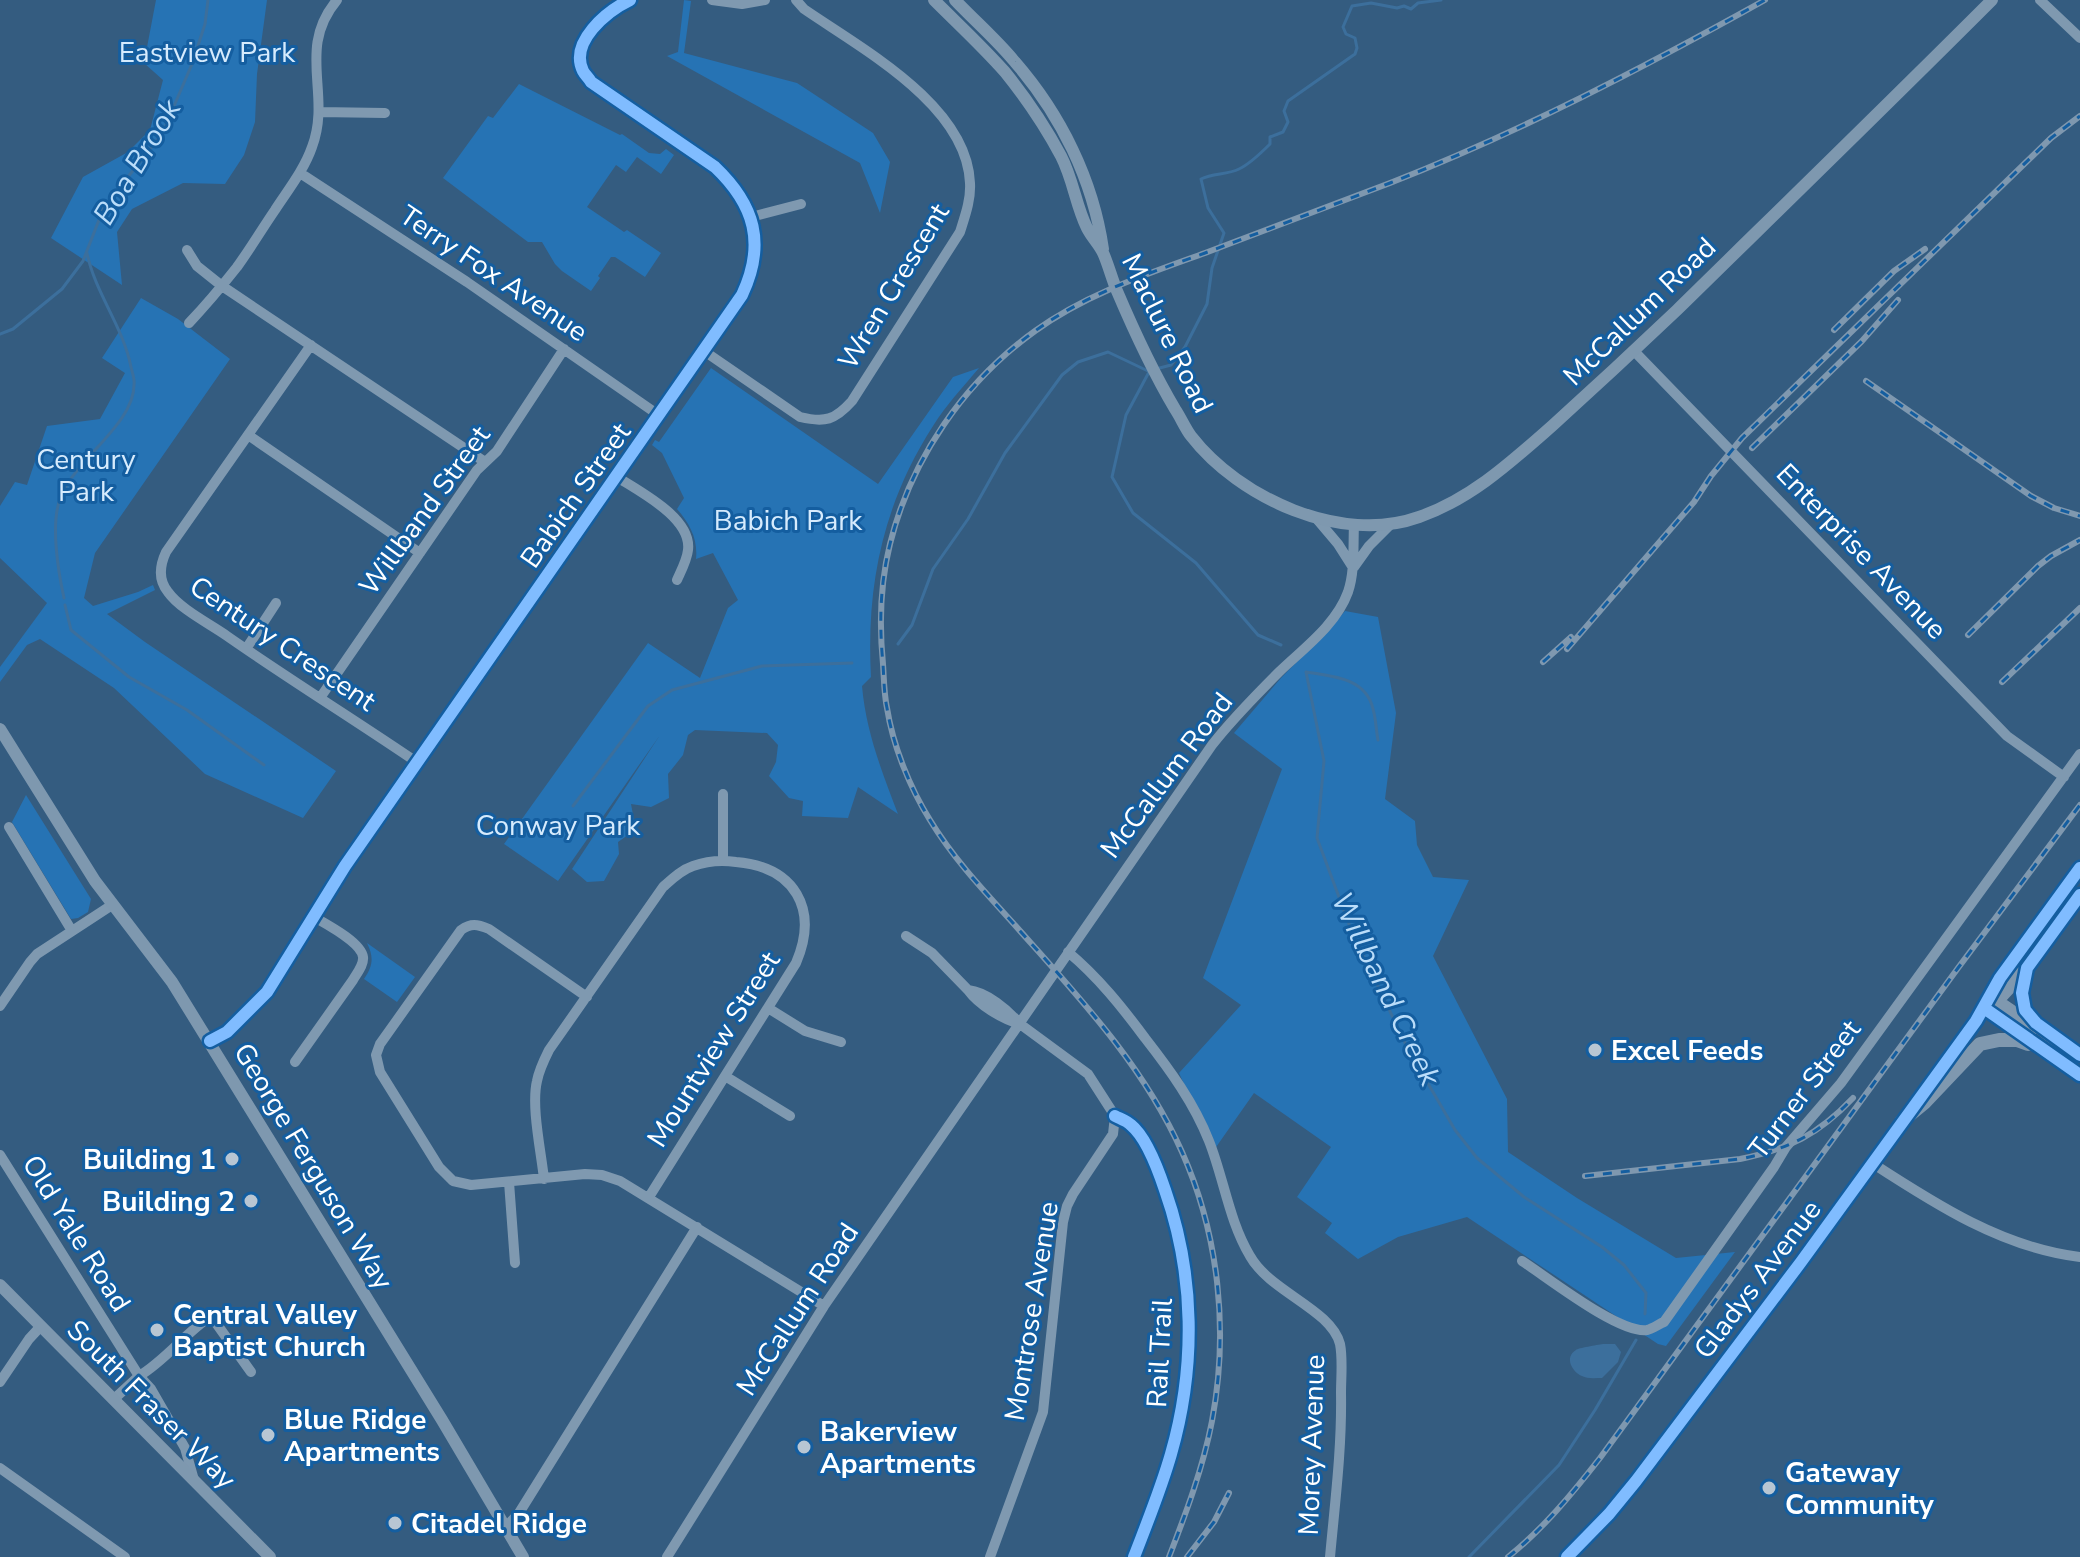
<svg xmlns="http://www.w3.org/2000/svg" width="2080" height="1557" font-family="'Nunito Sans',sans-serif">
	<rect width="100%" height="100%" fill="#345c80"/>
	<path fill="#2673b4" d="M 156,0 L 267,0 L 257,74 L 255,122 L 244,155 L 225,184 L 183,183 L 132,209 L 117,232 L 122,285 L 51,238 L 83,177 L 128,152 L 150,130 L 163,80 L 144,63 Z
		M 684,0 L 691,1 L 684,53 L 797,83 L 873,133 L 890,162 L 880,213 L 860,163 L 667,56 L 678,52 Z
		M 519,84 L 620,135 L 622,134 L 649,153 L 660,154 L 666,149 L 674,155 L 661,174 L 637,157 L 626,172 L 616,165 L 587,207 L 624,232 L 627,230 L 661,253 L 645,277 L 615,257 L 611,257 L 598,276 L 600,278 L 591,291 L 562,271 L 555,264 L 542,242 L 528,242 L 443,178 L 488,116 L 493,118 Z
		M 141,298 L 178,319 L 230,359 L 95,553 L 84,598 L 93,606 L 138,592 L 153,585 L 155,590 L 107,614 L 145,642 L 336,771 L 303,818 L 205,774 L 114,688 L 40,639 L 27,645 L 0,682 L 0,667 L 47,603 L 0,558 L 0,506 L 15,482 L 27,485 L 47,426 L 100,419 L 125,373 L 102,358 Z
		M 711,368 L 878,484 L 953,377 L 979,368 C 963,387 946,405 933,426 C 883,504 866,585 871,677 L 862,686 C 866,732 882,772 898,814 L 858,787 L 848,818 L 802,816 L 803,801 L 789,798 L 769,776 L 776,762 L 778,745 L 767,733 L 695,730 L 688,735 L 683,755 L 668,774 L 669,798 L 651,807 L 631,804 L 637,836 L 628,835 L 618,842 L 619,854 L 604,881 L 587,882 L 572,869 L 660,735 L 558,881 L 504,844 L 648,643 L 700,678 L 728,608 L 738,600 L 713,553 L 696,559 C 698,539 690,524 677,509 L 684,498 L 662,453 L 652,445 L 655,440 L 659,442 Z
		M 1345,611 L 1378,617 L 1396,713 L 1385,799 L 1415,821 L 1417,845 L 1433,877 L 1469,880 L 1433,956 L 1507,1099 L 1508,1152 L 1577,1198 L 1676,1258 L 1735,1252 L 1666,1346 L 1658,1344 L 1467,1217 L 1398,1237 L 1358,1259 L 1325,1233 L 1332,1223 L 1297,1197 L 1331,1147 L 1254,1093 L 1214,1150 L 1179,1073 L 1241,1005 L 1203,978 L 1282,769 L 1234,733 L 1281,678 L 1333,625 Z
		M 26,795 L 91,899 L 88,912 L 78,918 L 71,919 L 12,822 Z
		M 367,943 L 415,977 L 397,1002 L 364,979 C 373,966 374,957 367,943 Z"/>
	<path fill="#3c6f9c" d="M 1603,1344 L 1615,1344 L 1621,1352 L 1618,1362 L 1602,1378 C 1595,1378 1587,1379 1582,1376 C 1572,1372 1564,1357 1576,1350 C 1578,1348 1597,1345 1603,1344 Z"/>
	<g fill="none" stroke-linecap="round" stroke-linejoin="round">
		<path stroke="#3c6f9c" stroke-width="3" d="M 0,334 L 13,329 L 62,289 L 83,261 L 104,207 L 162,134 L 192,64 L 205,24 L 208,0
			M 1156,369 L 1171,365 L 1185,347 L 1207,304 L 1212,268 L 1224,233 L 1208,208 L 1201,179 C 1213,173 1227,175 1239,169 C 1250,164 1261,153 1270,144 L 1270,137 L 1283,132 L 1288,122 L 1284,111 L 1288,101 L 1355,54 L 1357,48 L 1355,38 L 1346,34 L 1343,27 L 1352,6 L 1371,3 L 1397,8 L 1404,6 L 1411,9 L 1418,3 L 1441,0
			M 1149,372 L 1126,415 L 1112,477 L 1133,513 L 1196,563 L 1258,635 L 1281,645
			M 64,598 C 58,571 50,522 61,496 C 76,459 134,424 134,385 C 135,379 132,372 131,367 C 123,326 95,293 87,253
			M 65,605 L 71,630 L 129,677 L 187,710 L 264,765
			M 898,644 L 912,625 L 933,569 L 968,519 L 1005,453 L 1062,375 L 1078,362 L 1108,352 L 1148,371
			M 1378,740 C 1376,730 1376,719 1373,709 C 1366,678 1332,676 1306,672 L 1324,761 L 1317,838 L 1352,932 L 1408,1049 L 1455,1130 L 1477,1158 L 1524,1197 L 1602,1247 L 1624,1265 L 1646,1293 L 1645,1314
			M 573,806 L 648,706 L 672,690 L 762,666 L 852,663
			M 1469,1557 L 1559,1465 L 1595,1410 L 1636,1340"/>
		<path stroke="#7f99b0" stroke-width="10" d="M 712,0 L 742,4 L 765,0
			M 2040,0 L 2080,38
			M 319,112 L 385,113
			M 300,173 L 467,282 L 660,416
			M 751,217 L 801,204
			M 187,250 L 197,266 L 222,286 L 485,462
			M 189,323 C 206,305 222,286 237,267 C 250,249 262,229 275,210 C 288,190 304,170 312,147 C 332,94 296,49 337,0
			M 311,345 L 166,552 C 160,565 158,580 168,592 C 180,609 210,624 227,636 C 290,680 355,720 418,763
			M 704,351 L 800,417 C 825,423 835,420 852,401 L 960,232 C 965,216 971,200 970,183 C 967,105 862,49 804,9 L 796,0
			M 1634,351 L 2007,736 L 2064,777
			M 248,435 L 420,553
			M 617,477 C 640,492 692,518 688,550 C 687,560 681,571 677,580
			M 1316,518 L 1338,544 L 1352,566
			M 1354,567 L 1369,546 L 1390,525
			M 246,649 L 276,603
			M 320,698 L 477,470 L 497,451 L 564,349
			M 723,794 L 723,860
			M 9,827 L 72,931
			M 906,936 L 932,953 L 968,990
			M 1068,952 C 1098,977 1122,1007 1145,1038 C 1170,1070 1194,1103 1209,1141 C 1224,1179 1229,1221 1250,1256 C 1270,1292 1331,1309 1340,1344 C 1343,1359 1341,1377 1341,1393 C 1342,1448 1335,1502 1330,1557
			M 587,997 L 489,929 C 477,924 471,923 461,930 L 380,1044 L 376,1055 L 380,1072 L 439,1167 L 453,1181 L 471,1185 L 585,1174 L 602,1175 L 620,1181 L 824,1306
			M 0,1006 L 30,962 L 37,954 L 112,905
			M 768,1008 L 805,1031 L 841,1042
			M 210,1041 L 227,1032 L 267,992 L 345,866 L 742,295 C 766,244 755,205 715,167 L 591,82 C 589,78 585,75 583,71 C 569,42 607,11 630,0
			M 295,1062 L 353,980 C 357,973 364,965 363,957 C 361,942 326,924 314,917
			M 725,1076 L 790,1116
			M 0,1155 L 139,1376 L 114,1399
			M 1872,1163 C 1935,1204 2003,1248 2080,1257
			M 544,1179 C 541,1151 531,1106 537,1081 C 539,1070 544,1060 549,1050 L 663,887 C 672,879 681,870 693,866 C 707,861 722,860 736,862 C 795,867 819,909 796,963 L 649,1197
			M 509,1182 L 515,1263
			M 1522,1261 C 1547,1277 1619,1334 1647,1330 C 1652,1329 1659,1324 1664,1322 L 1774,1167 L 1786,1147 L 1841,1083 L 2080,754
			M 0,1382 L 29,1339 L 41,1326
			M 0,1468 L 125,1557
			M 194,1480 L 185,1448 L 151,1389 L 139,1376 C 166,1360 185,1333 211,1316 L 251,1372
			M 506,1527 L 519,1513 L 697,1227
			M 667,1557 L 824,1306 L 1212,745 C 1232,719 1256,695 1279,672 C 1304,648 1336,625 1348,592 C 1355,571 1353,547 1354,524
			M 990,1557 L 1043,1412 L 1063,1222 L 1067,1206 L 1073,1194 L 1113,1134 L 1115,1116 L 1088,1074 L 1020,1024 C 1008,1010 987,992 968,990 C 979,1005 1002,1019 1020,1024"/>
		<path stroke="#7e98af" stroke-width="12" d="M 934,0 C 958,24 983,47 1005,72 C 1026,98 1045,126 1061,156 C 1073,179 1076,206 1087,228 C 1092,238 1100,245 1104,255 C 1109,267 1112,279 1117,291 C 1134,331 1153,372 1175,409 C 1181,418 1185,428 1191,436 C 1239,498 1341,545 1419,517 C 1471,499 1511,462 1552,426 C 1594,388 1636,349 1677,310 C 1782,207 1888,104 1992,0
			M 955,0 C 975,21 997,40 1015,62 C 1061,115 1093,180 1103,249
			M 0,729 L 95,881 L 172,982 L 442,1420 L 523,1557
			M 0,1285 L 270,1557
			M 1567,1557 L 1609,1514 L 1636,1481 L 1801,1262 L 1984,1008"/>
		<path stroke="#7f98af" stroke-width="14" d="M 2080,868 L 2000,978 L 1984,1008 L 2080,1075
			M 2027,971 C 2025,980 2021,987 2022,997 C 2024,1024 2060,1041 2080,1055
			M 1990,997 L 2034,1027
			M 1988,1010 L 2027,968 L 2080,895
			M 1902,1121 L 1925,1102 L 1980,1044 L 1999,1040 L 2017,1040 L 2028,1044"/>
		<defs>
			<path id="rail" d="M 1834,330 L 1894,271 L 1925,249
				M 1866,381 L 2031,496 L 2054,508 L 2080,516
				M 1752,448 L 1862,341 L 1898,300
				M 1968,635 L 2038,566 L 2051,556 L 2080,540
				M 1567,649 L 1694,502 L 1711,476 L 1742,438 L 2051,138 L 2080,116
				M 1543,662 L 1571,637
				M 2002,682 L 2080,608
				M 1585,1176 L 1740,1159 C 1789,1149 1818,1135 1853,1098
				M 1169,1557 C 1186,1513 1203,1468 1212,1421 C 1229,1331 1219,1235 1182,1152 C 1143,1064 1076,994 1013,923 C 983,890 953,858 930,820 C 910,788 893,746 887,708 C 884,694 884,679 883,664 C 879,623 880,584 890,544 C 911,459 964,382 1035,331 C 1086,294 1147,274 1205,253 C 1266,230 1328,207 1390,183 C 1520,132 1643,68 1765,0
				M 1187,1557 L 1214,1522 L 1229,1493
				M 1508,1557 C 1543,1529 1572,1494 1600,1458 L 1958,968 L 2080,805"/>
		</defs>
		<use href="#rail" stroke="#7f98af" stroke-width="6"/>
		<use href="#rail" stroke="#145ea0" stroke-width="3" stroke-dasharray="9" stroke-linecap="butt"/>
		<defs>
			<path id="cycleway" d="M 2080,895 L 2027,968 L 2022,993 L 2025,1010 L 2036,1023 L 2080,1055
				M 1984,1008 L 2080,1075
				M 210,1041 L 227,1032 L 267,992 L 345,866 L 742,295 C 766,244 755,205 715,167 L 591,82 C 589,78 585,75 583,71 C 569,42 607,11 630,0
				M 1115,1116 C 1121,1119 1127,1121 1131,1125 C 1146,1137 1159,1172 1165,1190 C 1195,1275 1196,1367 1171,1454 C 1161,1489 1147,1523 1134,1557
				M 1567,1557 L 1609,1514 L 1636,1481 L 1801,1262 L 1976,1021 L 2000,978 L 2080,868"/>
		</defs>
		<use href="#cycleway" stroke="#145ea0" stroke-width="17"/>
		<use href="#cycleway" stroke="#80bcff" stroke-width="12"/>
	</g>
	<g fill="#b8c6d3" stroke="#145ea0" stroke-width="3">
		<circle cx="1595" cy="1050" r="8"/>
		<circle cx="232" cy="1159" r="8"/>
		<circle cx="251" cy="1201" r="8"/>
		<circle cx="157" cy="1330" r="8"/>
		<circle cx="268" cy="1435" r="8"/>
		<circle cx="804" cy="1447" r="8"/>
		<circle cx="1769" cy="1488" r="8"/>
		<circle cx="395" cy="1523" r="8"/>
	</g>
	<g text-anchor="middle" stroke-width="6" stroke-linejoin="round" paint-order="stroke">
		<g font-size="28" fill="#d6ebfd" stroke="#145ea0">
			<text x="207" y="62">Eastview Park</text>
			<text x="86" y="469">Century<tspan x="86" dy="32">Park</tspan></text>
			<text x="788" y="530">Babich Park</text>
			<text x="558" y="835">Conway Park</text>
		</g>
		<g font-size="28" fill="#fff" stroke="#145ea0">
			<text transform="translate(494 273) rotate(34)" y="10">Terry Fox Avenue</text>
			<text transform="translate(893 286) rotate(-59)" y="10">Wren Crescent</text>
			<text transform="translate(1639 311) rotate(-44)" y="10">McCallum Road</text>
			<text transform="translate(1168 333) rotate(64)" y="10">Maclure Road</text>
			<text transform="translate(575 495) rotate(-55)" y="10">Babich Street</text>
			<text transform="translate(424 510) rotate(-54)" y="10">Willband Street</text>
			<text transform="translate(1862 551) rotate(46)" y="10">Enterprise Avenue</text>
			<text transform="translate(283 643) rotate(34)" y="10">Century Crescent</text>
			<text transform="translate(1166 775) rotate(-53)" y="10">McCallum Road</text>
			<text transform="translate(713 1049) rotate(-58)" y="10">Mountview Street</text>
			<text transform="translate(1804 1089) rotate(-53)" y="10">Turner Street</text>
			<text transform="translate(314 1166) rotate(59)" y="10">George Ferguson Way</text>
			<text transform="translate(77 1233) rotate(58)" y="10">Old Yale Road</text>
			<text transform="translate(1757 1279) rotate(-53)" y="10">Gladys Avenue</text>
			<text transform="translate(797 1309) rotate(-57)" y="10">McCallum Road</text>
			<text transform="translate(1031 1311) rotate(-81)" y="10">Montrose Avenue</text>
			<text transform="translate(1159 1353) rotate(-87)" y="10">Rail Trail</text>
			<text transform="translate(152 1404) rotate(45)" y="10">South Fraser Way</text>
			<text transform="translate(1311 1445) rotate(-88)" y="10">Morey Avenue</text>
		</g>
		<g font-size="28" font-weight="bold" fill="#fff" stroke="#145ea0" text-anchor="start">
			<text x="1611" y="1060">Excel Feeds</text>
			<text x="216" y="1169" text-anchor="end">Building 1</text>
			<text x="235" y="1211" text-anchor="end">Building 2</text>
			<text x="173" y="1324">Central Valley<tspan x="173" dy="32">Baptist Church</tspan></text>
			<text x="284" y="1429">Blue Ridge<tspan x="284" dy="32">Apartments</tspan></text>
			<text x="820" y="1441">Bakerview<tspan x="820" dy="32">Apartments</tspan></text>
			<text x="1785" y="1482">Gateway<tspan x="1785" dy="32">Community</tspan></text>
			<text x="411" y="1533">Citadel Ridge</text>
		</g>
		<g font-size="30" font-style="italic" fill="#baddfa" stroke="#145ea0">
			<text transform="translate(137 162) rotate(-59)" y="10">Boa Brook</text>
			<text transform="translate(1386 989) rotate(64)" y="10">Willband Creek</text>
		</g>
	</g>
</svg>
